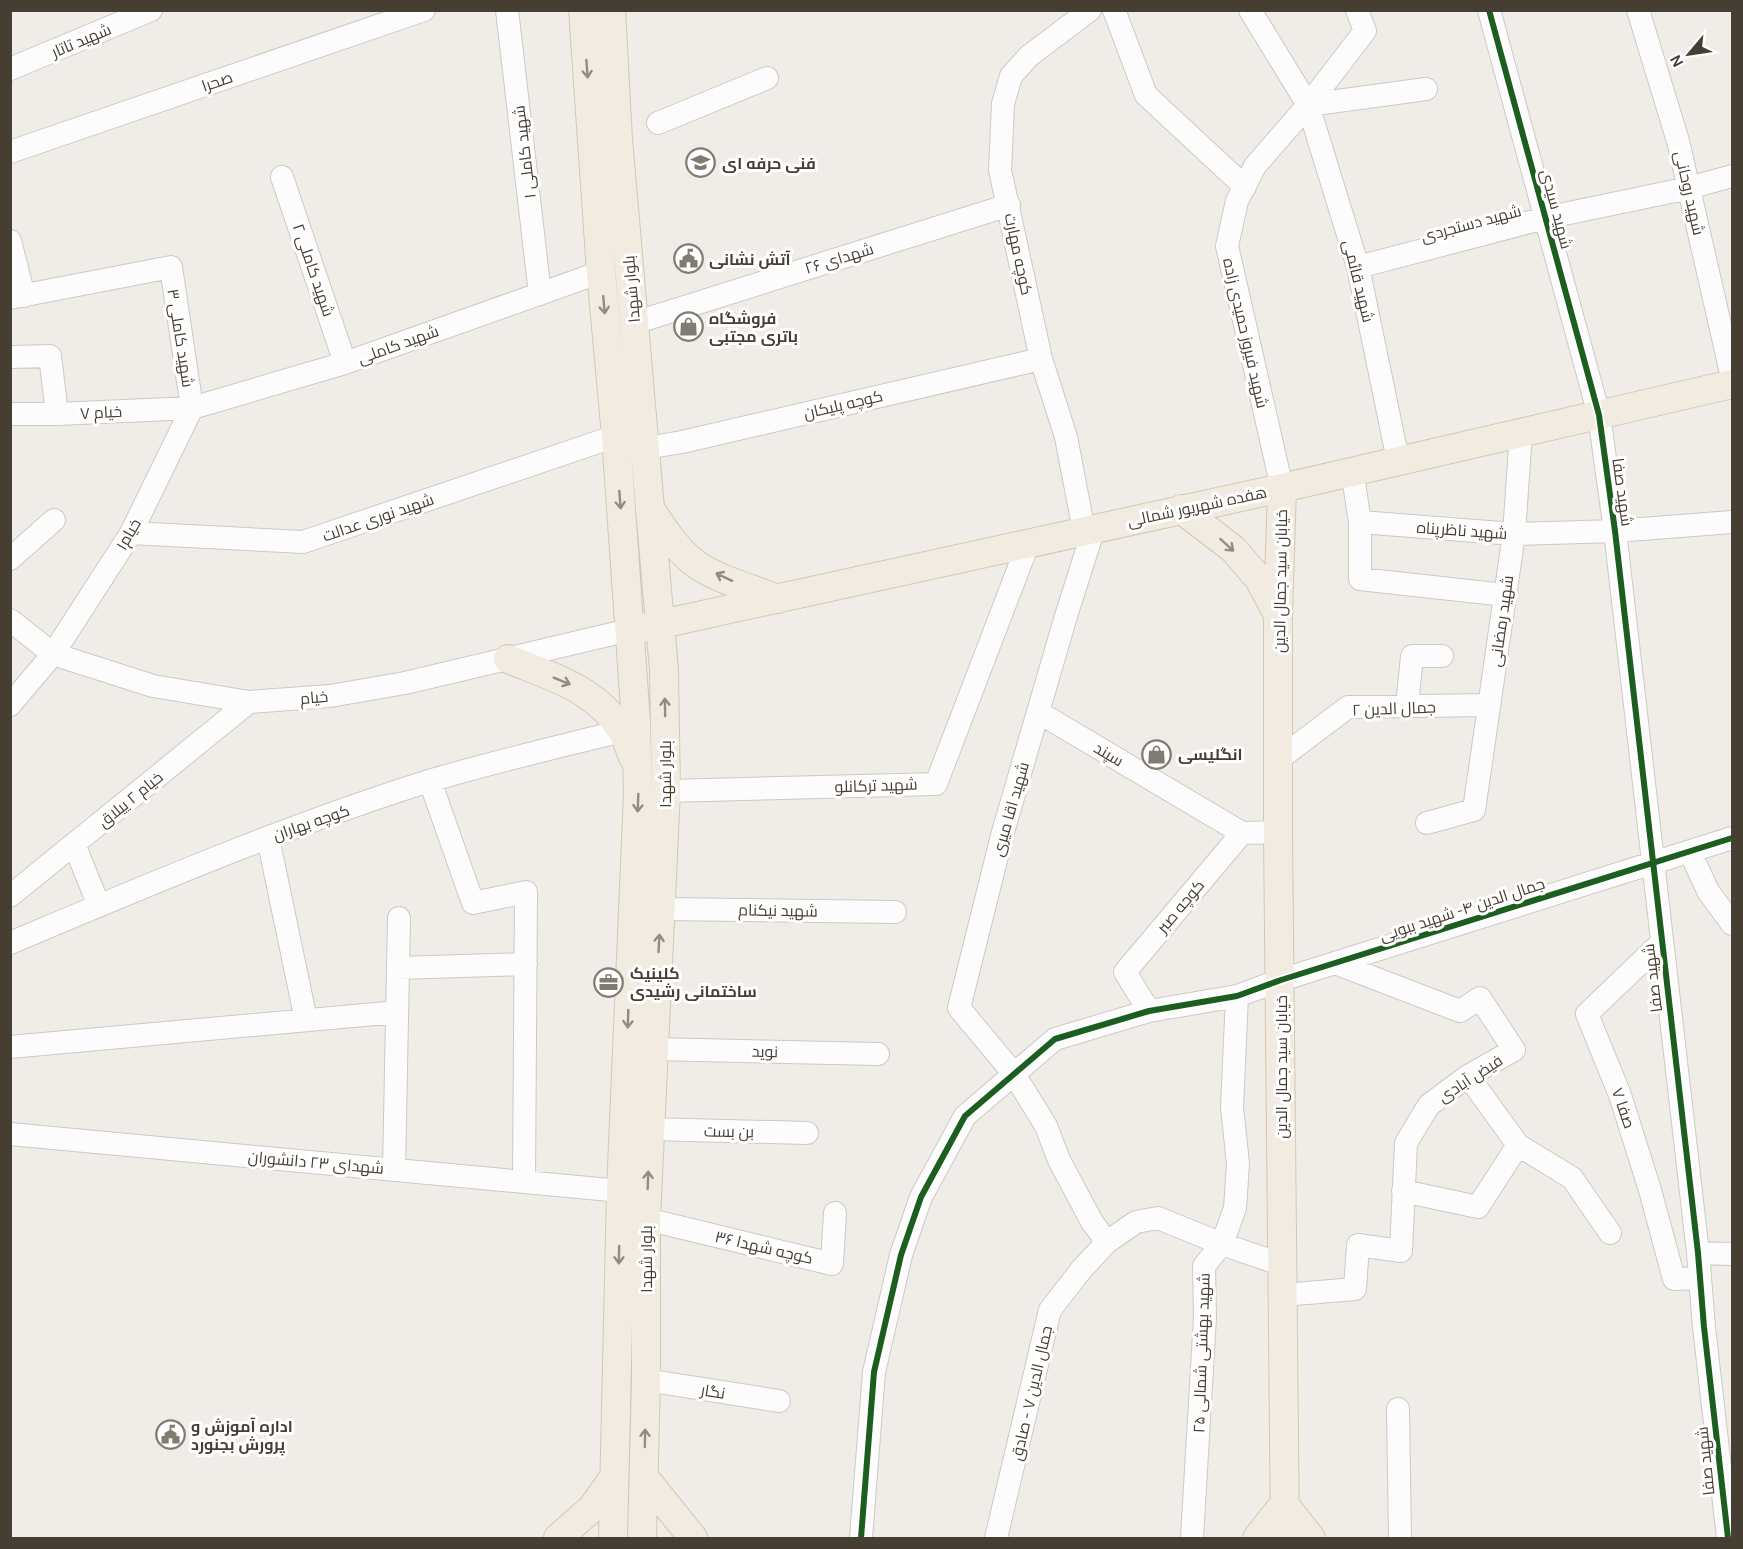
<svg xmlns="http://www.w3.org/2000/svg" width="1743" height="1549" font-family="Karla,Cairo,sans-serif">
	<rect width="100%" height="100%" fill="#f0ede8"/>
	<g fill="none" stroke-linecap="round" stroke-linejoin="round">
		<defs>
			<path id="minor" d="M 507,10 L 540,294
				M 1114,10 L 1146,95 L 1245,187
				M 1250,10 L 1308,105 L 1358,267 L 1398,460
				M 1489,10 L 1599,415 L 1615,531 L 1698,1253 L 1704,1327 L 1728,1538
				M 1638,10 L 1678,141 L 1732,377
				M 10,69 L 151,10
				M 1308,105 L 1365,31 L 1357,10
				M 658,123 L 767,78
				M 10,152 L 424,10
				M 282,177 L 345,363
				M 10,241 L 24,296
				M 1358,267 L 1545,218 L 1689,188 L 1732,176
				M 10,298 L 171,267 L 192,408
				M 634,323 L 1009,205
				M 10,357 L 50,356 L 57,414
				M 10,414 L 57,414 L 192,408 L 345,363 L 601,272
				M 645,448 L 682,442 L 1041,359
				M 1352,470 L 1360,522 L 1514,534 L 1615,531 L 1732,522
				M 1282,488 L 1227,246 L 1237,201 L 1255,166 L 1308,105 L 1426,89
				M 1360,522 L 1360,579 L 1505,595
				M 1094,528 L 1066,616 L 1003,832 L 959,1008 L 1014,1074 L 1046,1126 L 1059,1160 L 1092,1222 L 1107,1242
				M 1084,531 L 1066,437 L 1041,359 L 1000,170 L 1003,104 L 1011,76 L 1029,56 L 1090,10
				M 131,533 L 303,542 L 616,436
				M 10,559 L 54,520
				M 10,620 L 53,654 L 153,686 L 249,702 L 330,696 L 405,683 L 629,630
				M 10,705 L 53,654 L 131,533 L 192,408
				M 1407,706 L 1412,656 L 1442,656
				M 1038,712 L 1242,833
				M 1279,759 L 1348,707 L 1489,705
				M 430,781 L 473,903 L 526,892 L 524,1182
				M 666,791 L 936,784 L 1028,544
				M 1427,823 L 1474,810 L 1514,534 L 1521,432
				M 268,838 L 306,1020
				M 74,844 L 99,906
				M 1690,852 L 1708,891 L 1732,924
				M 10,896 L 249,702
				M 661,909 L 895,912
				M 10,943 C 148,885 286,826 429,781 C 492,762 558,747 622,731
				M 1661,943 L 1587,1014 L 1620,1095 L 1650,1190 L 1674,1279 L 1700,1278
				M 398,968 L 526,964
				M 1149,1011 L 1125,972 L 1242,833 L 1278,832
				M 10,1047 L 397,1012
				M 653,1049 L 878,1054
				M 1468,1076 L 1518,1145 L 1572,1178 L 1610,1233
				M 650,1129 L 807,1133
				M 10,1134 L 621,1191
				M 394,1170 L 399,918
				M 1403,1191 L 1478,1207 L 1518,1145
				M 646,1219 L 832,1264 L 835,1213
				M 1698,1253 L 1732,1254
				M 1283,1295 L 1355,1289 L 1358,1245 L 1401,1251 L 1406,1143 L 1429,1105 L 1468,1076 L 1514,1050 L 1480,998 L 1460,1011 L 1335,963
				M 646,1380 L 779,1401
				M 1398,1409 L 1400,1538
				M 861,1538 L 874,1372 L 901,1255 L 921,1197 L 965,1116 L 1055,1039 L 1149,1011 L 1237,996 L 1281,980 L 1732,838
				M 996,1538 L 1050,1310 L 1081,1270 L 1107,1242 L 1136,1222 L 1158,1218 L 1222,1244 L 1283,1265
				M 1192,1538 L 1205,1317 L 1204,1266 L 1222,1244 L 1235,1208 L 1238,1164 L 1232,1107 L 1237,996"/>
			<path id="major" d="M 583,10 L 601,272 L 616,436 L 636,723 L 638,793 L 621,1191 L 613,1538
				M 611,10 L 618,139 L 664,670 L 666,791 L 646,1219 L 646,1380 L 642,1538
				M 1282,488 L 1278,614 L 1278,832 L 1285,1538
				M 1181,509 L 1233,549 L 1259,579 L 1276,611
				M 651,510 C 663,528 675,547 692,561 C 712,578 753,589 778,599
				M 643,628 L 1282,488 L 1732,384
				M 508,659 C 550,676 597,689 622,731 C 627,738 629,748 633,757
				M 644,1477 L 693,1538
				M 558,1538 L 592,1508 L 614,1477
				M 1257,1538 L 1284,1504 L 1311,1538"/>
		</defs>
		<use href="#minor" stroke="#cdc9c4" stroke-width="24"/>
		<use href="#major" stroke="#d4c8b3" stroke-width="30"/>
		<use href="#minor" stroke="#fdfcfc" stroke-width="22"/>
		<use href="#major" stroke="#f1ebe2" stroke-width="28"/>
		<defs>
			<path id="cycleway" d="M 1489,10 L 1599,415 L 1615,531 L 1698,1253 L 1704,1327 L 1728,1538
				M 861,1538 L 874,1372 L 901,1255 L 921,1197 L 965,1116 L 1055,1039 L 1149,1011 L 1237,996 L 1281,980 L 1732,838"/>
		</defs>
		<use href="#cycleway" stroke="#fff" stroke-width="10"/>
		<use href="#cycleway" stroke="#1b5e20" stroke-width="6"/>
	</g>
	<defs><path id="oneway-shaft" d="M-6 0H5M1.5-3L5.5 0L1.5 3" fill="none" stroke-width="1.6" stroke-linecap="round" stroke-linejoin="round" transform="scale(1.5)"/></defs>
	<g stroke="#948c82">
		<use href="#oneway-shaft" transform="translate(587 69) rotate(86)"/>
		<use href="#oneway-shaft" transform="translate(604 305) rotate(85)"/>
		<use href="#oneway-shaft" transform="translate(620 500) rotate(86)"/>
		<use href="#oneway-shaft" transform="translate(1227 545) rotate(42)"/>
		<use href="#oneway-shaft" transform="translate(724 577) rotate(-155)"/>
		<use href="#oneway-shaft" transform="translate(562 681) rotate(22)"/>
		<use href="#oneway-shaft" transform="translate(665 707) rotate(-91)"/>
		<use href="#oneway-shaft" transform="translate(638 803) rotate(92)"/>
		<use href="#oneway-shaft" transform="translate(659 943) rotate(-87)"/>
		<use href="#oneway-shaft" transform="translate(628 1019) rotate(92)"/>
		<use href="#oneway-shaft" transform="translate(648 1180) rotate(-88)"/>
		<use href="#oneway-shaft" transform="translate(619 1255) rotate(91)"/>
		<use href="#oneway-shaft" transform="translate(645 1438) rotate(-89)"/>
	</g>
	<defs>
		<symbol id="school-ring" viewBox="-11 -11 22 22"><circle r="9.5" fill="#fff" stroke="#827b72" stroke-width="1.5"/><path d="M0-5L7-2L0 1L-7-2ZM-4 1L0 2.5L4 1V4Q0 6-4 4Z" fill="#827b72"/></symbol>
		<symbol id="civic-ring" viewBox="-11 -11 22 22"><circle r="9.5" fill="#fff" stroke="#827b72" stroke-width="1.5"/><path d="M-.6-6.5H3V-4.5H.6V-3L4-1V1h2V6H-6V1h2V-1L-.6-3ZM-1.2 2.5V6h2.4V2.5Z" fill="#827b72"/></symbol>
		<symbol id="shop-ring" viewBox="-11 -11 22 22"><circle r="9.5" fill="#fff" stroke="#827b72" stroke-width="1.5"/><path d="M-5-2.5h2.3a2.7 3.5 0 0 1 5.4 0H5L5.5 6h-11ZM-1.5-2.5h3a1.5 2.3 0 0 0-3 0Z" fill="#827b72"/></symbol>
		<symbol id="office-ring" viewBox="-11 -11 22 22"><circle r="9.5" fill="#fff" stroke="#827b72" stroke-width="1.5"/><path d="M-6-3h4V-5.5h4V-3h4V5H-6ZM-1-4.5V-3h2v-1.5ZM-6 0V1H6V0Z" fill="#827b72"/></symbol>
	</defs>
	<g fill-rule="evenodd">
		<use href="#school-ring" x="684" y="146" width="33" height="33"/>
		<use href="#civic-ring" x="672" y="242" width="33" height="33"/>
		<use href="#shop-ring" x="672" y="310" width="33" height="33"/>
		<use href="#shop-ring" x="1140" y="738" width="33" height="33"/>
		<use href="#office-ring" x="592" y="966" width="33" height="33"/>
		<use href="#civic-ring" x="154" y="1418" width="33" height="33"/>
	</g>
	<g text-anchor="middle" stroke-width="6" stroke-linejoin="round" paint-order="stroke">
		<g font-size="16" fill="#473e33" stroke="#fff">
			<text transform="translate(81 40) rotate(-23)" y="6">شهید تاتار</text>
			<text transform="translate(217 81) rotate(-19)" y="6">صحرا</text>
			<text transform="translate(524 152) rotate(-97)" y="6">شهید کاملی ۱</text>
			<text transform="translate(1690 193) rotate(77)" y="6">شهید روحانی</text>
			<text transform="translate(1557 209) rotate(75)" y="6">شهید سیدی</text>
			<text transform="translate(1471 223) rotate(-15)" y="6">شهید دستجردی</text>
			<text transform="translate(1019 254) rotate(78)" y="6">کوچه مهارت</text>
			<text transform="translate(839 258) rotate(-17)" y="6">شهدای ۲۶</text>
			<text transform="translate(314 270) rotate(71)" y="6">شهید کاملی ۲</text>
			<text transform="translate(1359 281) rotate(76)" y="6">شهید قائمی</text>
			<text transform="translate(631 289) rotate(-95)" y="6">بلوار شهدا</text>
			<text transform="translate(1246 333) rotate(77)" y="6">شهید فیروز حمیدی زاده</text>
			<text transform="translate(181 338) rotate(81)" y="6">شهید کاملی ۳</text>
			<text transform="translate(398 344) rotate(-20)" y="6">شهید کاملی</text>
			<text transform="translate(843 404) rotate(-13)" y="6">کوچه پلیکان</text>
			<text transform="translate(101 412) rotate(-3)" y="6">خیام ۷</text>
			<text transform="translate(1623 492) rotate(82)" y="6">شهید صفا</text>
			<text transform="translate(1197 506) rotate(-12)" y="6">هفده شهریور شمالی</text>
			<text transform="translate(378 517) rotate(-19)" y="6">شهید نوری عدالت</text>
			<text transform="translate(1462 530) rotate(4)" y="6">شهید ناظرپناه</text>
			<text transform="translate(128 534) rotate(-60)" y="6">خیام۱</text>
			<text transform="translate(1280 581) rotate(-89)" y="6">خیابان سید جمال الدین</text>
			<text transform="translate(1501 621) rotate(-82)" y="6">شهید رمضانی</text>
			<text transform="translate(314 697) rotate(-5)" y="6">خیام</text>
			<text transform="translate(1394 708) rotate(-2)" y="6">جمال الدین ۲</text>
			<text transform="translate(1109 754) rotate(31)" y="6">سپند</text>
			<text transform="translate(665 774) rotate(-90)" y="6">بلوار شهدا</text>
			<text transform="translate(876 785) rotate(-2)" y="6">شهید ترکانلو</text>
			<text transform="translate(130 799) rotate(-39)" y="6">خیام ۲ ییلاق</text>
			<text transform="translate(1010 809) rotate(-74)" y="6">شهید اقا میری</text>
			<text transform="translate(311 822) rotate(-19)" y="6">کوچه بهاران</text>
			<text transform="translate(1180 906) rotate(-50)" y="6">کوچه صبر</text>
			<text transform="translate(1462 909) rotate(-18)" y="6">جمال الدین ۴- شهید ببویی</text>
			<text transform="translate(778 910) rotate(1)" y="6">شهید نیکنام</text>
			<text transform="translate(1652 978) rotate(-97)" y="6">شهید صفا</text>
			<text transform="translate(765 1051) rotate(1)" y="6">نوید</text>
			<text transform="translate(1281 1067) rotate(-90)" y="6">خیابان سید جمال الدین</text>
			<text transform="translate(1470 1078) rotate(-33)" y="6">فیض آبادی</text>
			<text transform="translate(1624 1108) rotate(71)" y="6">صفا ۷</text>
			<text transform="translate(729 1131) rotate(1)" y="6">بن بست</text>
			<text transform="translate(316 1162) rotate(5)" y="6">شهدای ۲۳ دانشوران</text>
			<text transform="translate(764 1247) rotate(13)" y="6">کوچه شهدا ۳۶</text>
			<text transform="translate(646 1259) rotate(-90)" y="6">بلوار شهدا</text>
			<text transform="translate(1201 1353) rotate(-88)" y="6">۲۵ شهید بهشتی شمالی</text>
			<text transform="translate(713 1391) rotate(9)" y="6">نگار</text>
			<text transform="translate(1031 1393) rotate(-77)" y="6">جمال الدین ۷ - صادق</text>
			<text transform="translate(1705 1461) rotate(-96)" y="6">شهید صفا</text>
		</g>
		<g font-size="16" font-weight="bold" fill="#473e33" stroke="#fff" text-anchor="start">
			<text x="722" y="169">فنی حرفه ای</text>
			<text x="709" y="265">آتش نشانی</text>
			<text x="709" y="324">فروشگاه<tspan x="709" dy="18">باتری مجتبی</tspan></text>
			<text x="1178" y="760">انگلیسی</text>
			<text x="630" y="979">کلینیک<tspan x="630" dy="18">ساختمانی رشیدی</tspan></text>
			<text x="191" y="1432">اداره آموزش و<tspan x="191" dy="18">پرورش بجنورد</tspan></text>
		</g>
	</g>
	<rect width="1743" height="1549" fill="none" stroke="#473e33" stroke-width="24"/>
	<g transform="translate(1689 54) rotate(241)" stroke="#ffffff" stroke-width="4.5" paint-order="stroke">
	<path d="M0-4.5L10 22L0 15L-10 22Z" fill="#473e33"/>
	<text y="-9" font-size="16" font-weight="bold" text-anchor="middle" fill="#473e33">N</text>
	</g>
</svg>
